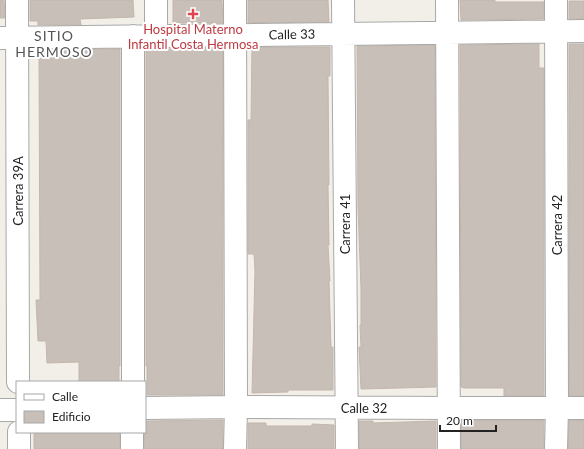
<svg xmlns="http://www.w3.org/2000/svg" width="584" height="449" font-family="Lato,sans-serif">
	<rect width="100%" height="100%" fill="#f2efe9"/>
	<path fill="#c7bfb8" stroke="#c4b6ab" d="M 0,0 L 4,0 L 5,18 L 0,18 Z
		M 30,0 L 133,0 L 134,17 L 80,19 L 81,25 L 38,25 L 38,21 L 30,21 Z
		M 173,0 L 222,0 L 223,23 L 173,23 Z
		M 248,0 L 328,0 L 329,22 L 248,23 Z
		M 460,0 L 495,0 L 495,2 L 544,2 L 544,19 L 461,20 Z
		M 569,1 L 584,1 L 584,19 L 569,19 Z
		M 539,44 L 539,68 L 544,68 L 544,396 L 504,396 L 504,388 L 463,388 L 463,387 L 461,387 L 460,45 Z
		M 569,44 L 584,44 L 584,396 L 569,396 Z
		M 435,45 L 436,387 L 400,388 L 361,389 L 359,347 L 361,347 L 360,325 L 361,325 L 361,289 L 358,208 L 357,46 Z
		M 252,47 L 330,47 L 330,76 L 328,76 L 329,185 L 328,185 L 329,245 L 328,245 L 330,281 L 329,281 L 331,347 L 333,347 L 333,390 L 288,390 L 288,392 L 252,393 L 255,271 L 254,254 L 248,254 L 248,120 L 251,120 Z
		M 223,48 L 223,395 L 147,395 L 147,366 L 146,366 L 146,49 Z
		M 120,49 L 120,366 L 119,366 L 119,382 L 79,382 L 79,362 L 47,363 L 46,341 L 38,341 L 36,300 L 40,300 L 39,50 Z
		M 223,420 L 223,449 L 144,449 L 145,421 Z
		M 461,420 L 544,420 L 544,449 L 461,449 Z
		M 569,420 L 584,420 L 584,449 L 568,449 Z
		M 359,421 L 373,421 L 373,423 L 436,421 L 436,449 L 359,449 Z
		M 248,423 L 266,423 L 266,426 L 312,426 L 312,424 L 334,425 L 334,449 L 248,449 Z
		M 34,432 L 120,432 L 120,449 L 34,449 Z"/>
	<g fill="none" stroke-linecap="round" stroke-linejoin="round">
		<defs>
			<path id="minor" d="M 17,0 L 18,382
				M 156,0 L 156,36
				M 343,0 L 347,449
				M 447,0 L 449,449
				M 556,0 L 557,408 L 556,449
				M 133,36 L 133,382
				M 0,38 L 584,31
				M 145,408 L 236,407 L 449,408 L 584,408
				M 0,410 L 17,410
				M 19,432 L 19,449
				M 132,449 L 132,432
				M 235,449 L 236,407 L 235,0"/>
		</defs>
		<use href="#minor" stroke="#a9a9a9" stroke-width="24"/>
		<use href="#minor" stroke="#fff" stroke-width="22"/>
	</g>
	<path fill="#e0444e" stroke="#fff" stroke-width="1.5" d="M191 8h4v4h4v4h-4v4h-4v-4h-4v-4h4z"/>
	<g text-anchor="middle" stroke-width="4" stroke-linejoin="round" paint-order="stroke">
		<g font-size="13" fill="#be3a42" stroke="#fff">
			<text x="193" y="34">Hospital Materno<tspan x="193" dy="15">Infantil Costa Hermosa</tspan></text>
		</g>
		<g font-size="13" fill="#222" stroke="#fff">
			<text transform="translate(292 34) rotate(-1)" y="5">Calle 33</text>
			<text transform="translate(18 191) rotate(-90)" y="5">Carrera 39A</text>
			<text transform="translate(345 224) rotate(-90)" y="5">Carrera 41</text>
			<text transform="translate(557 225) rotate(-90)" y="5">Carrera 42</text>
			<text x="364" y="413">Calle 32</text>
		</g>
		<g font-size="14" letter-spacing="1" fill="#555" stroke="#fff">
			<text x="54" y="41">SITIO<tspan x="54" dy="16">HERMOSO</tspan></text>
		</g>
	</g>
	<rect x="16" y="381" width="130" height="52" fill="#ffffff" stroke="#a7a7a7"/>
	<rect x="24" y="394" width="20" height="6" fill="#ffffff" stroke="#a7a7a7"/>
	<text x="52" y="401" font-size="12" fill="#222222">Calle</text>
	<rect x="24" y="411" width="20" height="12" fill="#c7bfb8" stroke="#a7a7a7"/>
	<text x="52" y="421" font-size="12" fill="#222222">Edificio</text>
	<path d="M440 425v6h56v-6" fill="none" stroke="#222222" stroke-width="2"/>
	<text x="446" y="425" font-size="12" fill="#222222" stroke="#ffffff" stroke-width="3" paint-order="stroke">20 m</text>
</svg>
